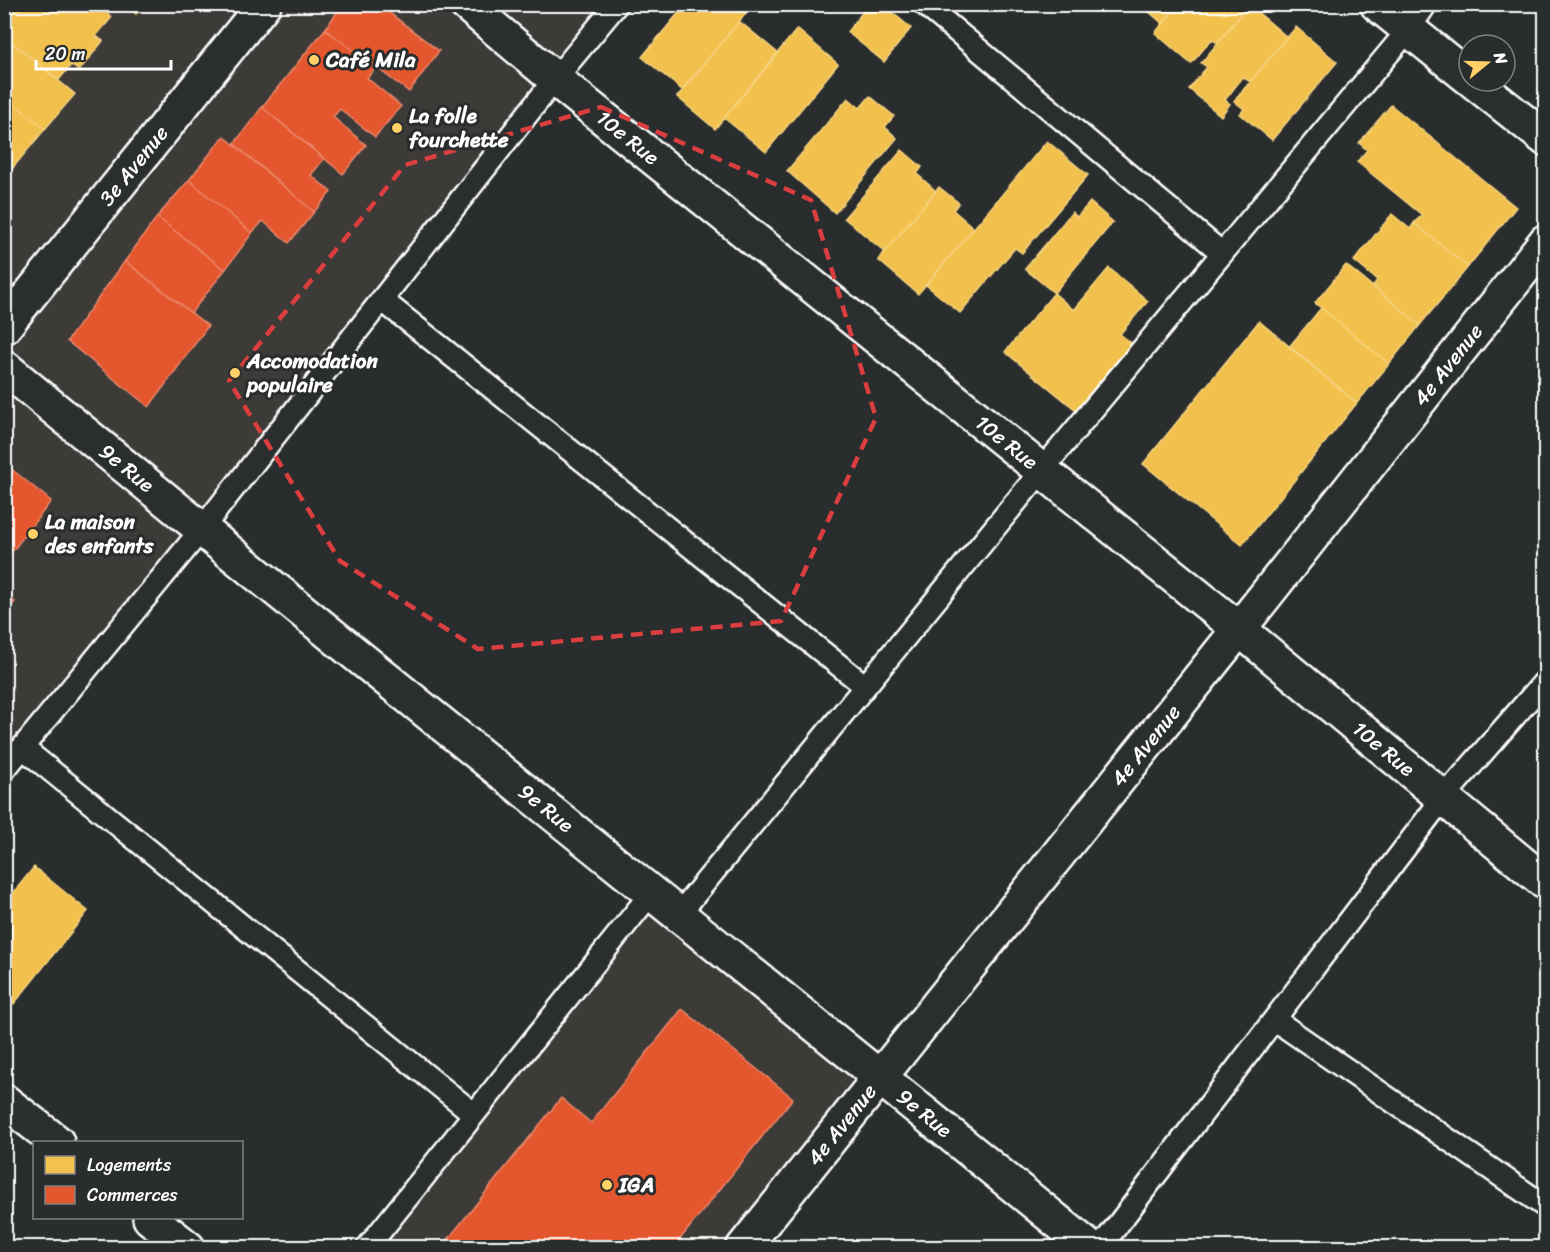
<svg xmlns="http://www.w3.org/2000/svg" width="1550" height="1252" font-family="Sriracha,sans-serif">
	<rect width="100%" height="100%" fill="#2a2d2e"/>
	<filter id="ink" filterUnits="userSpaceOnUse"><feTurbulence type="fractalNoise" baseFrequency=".0167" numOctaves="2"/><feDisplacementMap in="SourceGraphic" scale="12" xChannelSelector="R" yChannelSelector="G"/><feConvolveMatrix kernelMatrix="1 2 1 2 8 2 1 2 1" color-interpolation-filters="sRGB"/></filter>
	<g filter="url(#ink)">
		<path fill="#3c3a38" d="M 5,5 L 617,5 L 5,770 Z
			M 652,892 L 880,1076 L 743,1247 L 367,1248 Z"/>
		<path fill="#f2c14e" stroke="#f6d483" stroke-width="1.5" d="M 4,4 L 11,4 L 18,10 L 22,4 L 96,4 L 112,17 L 96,36 L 103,41 L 79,71 L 71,65 L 59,80 L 4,36 Z
			M 125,4 L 144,4 L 136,14 Z
			M 686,4 L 735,4 L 746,13 L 682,90 L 642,57 Z
			M 869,4 L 882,4 L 911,28 L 884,62 L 847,32 Z
			M 1140,4 L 1179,4 L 1163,24 Z
			M 1179,4 L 1249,4 L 1249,5 L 1217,43 L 1212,39 L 1191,64 L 1155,33 Z
			M 1249,5 L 1287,37 L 1250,82 L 1243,77 L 1225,100 L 1230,104 L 1221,116 L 1189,89 L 1207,67 L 1201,63 Z
			M 739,21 L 778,53 L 715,129 L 677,97 Z
			M 1296,27 L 1337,62 L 1272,140 L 1240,114 L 1244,109 L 1234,101 Z
			M 797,29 L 838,64 L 766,152 L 724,118 Z
			M 4,36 L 75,94 L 45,129 L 4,95 Z
			M 4,95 L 45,129 L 11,170 L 4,165 Z
			M 870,96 L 894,116 L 885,127 L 897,138 L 835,213 L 787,171 L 848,98 L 860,108 Z
			M 1391,105 L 1516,207 L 1468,267 L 1414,223 L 1422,215 L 1357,162 L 1367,150 L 1359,143 Z
			M 1047,141 L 1088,175 L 1022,253 L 1015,248 L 960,313 L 926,285 Z
			M 902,150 L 922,167 L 917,174 L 936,191 L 885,252 L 844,218 Z
			M 939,187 L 959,203 L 953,210 L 974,228 L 918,294 L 878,260 Z
			M 1090,202 L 1113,222 L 1054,293 L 1025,269 L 1072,212 L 1077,217 Z
			M 1392,214 L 1410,229 L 1414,223 L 1468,267 L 1420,325 L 1373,286 L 1377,280 L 1354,261 Z
			M 1346,265 L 1420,325 L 1389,364 L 1315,303 Z
			M 1109,268 L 1148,301 L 1120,334 L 1138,348 L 1082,415 L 1005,352 L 1054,293 L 1074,310 Z
			M 1321,308 L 1389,364 L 1357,403 L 1289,347 Z
			M 1259,321 L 1357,403 L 1242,545 L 1143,464 Z
			M 34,867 L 88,911 L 14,1004 L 4,996 L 4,904 Z"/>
		<path fill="#e4572e" stroke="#ec896d" stroke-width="1.5" d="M 343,4 L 378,4 L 439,51 L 409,92 L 325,29 Z
			M 325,29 L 376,68 L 367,78 L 401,106 L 375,137 L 340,109 L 333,117 L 366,145 L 343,174 L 262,107 Z
			M 262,107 L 324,159 L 311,175 L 331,192 L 314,212 L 234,144 Z
			M 224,136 L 314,212 L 289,243 L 263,221 L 252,233 L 189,180 Z
			M 189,180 L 252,233 L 225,270 L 157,217 Z
			M 157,217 L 225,270 L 191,313 L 125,261 Z
			M 125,261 L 208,326 L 149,407 L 67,341 Z
			M 4,463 L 51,501 L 11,553 L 4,548 Z
			M 4,594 L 15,602 L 4,615 Z
			M 682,1009 L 793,1098 L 673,1248 L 441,1248 L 561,1098 L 591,1123 Z"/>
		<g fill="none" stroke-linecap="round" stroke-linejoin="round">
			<defs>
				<path id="service" d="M 924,4 L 1222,253
					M 382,300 L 865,686
					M 23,748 L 474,1114
					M 4,770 L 201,530 L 555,79 L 617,4
					M 679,914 L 1042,470 L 1409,29 L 1426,4
					M 1275,1020 L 1546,1207
					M 367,1248 L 652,892
					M 1100,1248 L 1443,798 L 1546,680"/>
				<g id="minor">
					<path id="s1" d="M 466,4 L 555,79 L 1239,629 L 1546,883"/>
					<path d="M 1377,4 L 1469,78"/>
					<path d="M 1473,81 L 1546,139"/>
					<path id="s2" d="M 4,367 C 363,664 729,953 1090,1248"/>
					<path d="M 4,1101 L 57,1142"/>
					<path d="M 150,1218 L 188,1248"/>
				</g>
				<g id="tertiary">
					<path id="s3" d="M 4,327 L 264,4"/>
					<path id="s4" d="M 743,1248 L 1239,629 L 1546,241"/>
				</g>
			</defs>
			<use href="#service" stroke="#fff" stroke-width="26"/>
			<use href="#minor" stroke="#fff" stroke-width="38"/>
			<use href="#tertiary" stroke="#fff" stroke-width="38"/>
			<use href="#service" stroke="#2a2d2e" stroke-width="21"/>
			<use href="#minor" stroke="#2a2d2e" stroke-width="33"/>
			<use href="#tertiary" stroke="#2a2d2e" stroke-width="33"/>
		</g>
	</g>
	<path fill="none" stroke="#da3e3e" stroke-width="4.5" stroke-dasharray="12 8" stroke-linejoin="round" d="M 601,107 L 811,200 L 876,418 L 781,621 L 478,649 L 340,561 L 229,381 L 405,165 Z"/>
	<g fill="#ffd166" stroke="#2a2d2e" stroke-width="2">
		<circle cx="314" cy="60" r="6"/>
		<circle cx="397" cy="128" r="6"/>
		<circle cx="235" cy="373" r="6"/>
		<circle cx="33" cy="534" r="6"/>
		<circle cx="607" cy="1185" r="6"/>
	</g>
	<g text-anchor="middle" stroke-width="6" stroke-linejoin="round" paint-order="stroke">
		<g font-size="21" font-weight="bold" fill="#fff" stroke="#2a2d2e" text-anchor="start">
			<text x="326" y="67">Café Mila</text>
			<text x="409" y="123">La folle<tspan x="409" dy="24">fourchette</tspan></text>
			<text x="247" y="368">Accomodation<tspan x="247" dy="24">populaire</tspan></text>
			<text x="45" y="529">La maison<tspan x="45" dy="24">des enfants</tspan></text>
			<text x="619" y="1192">IGA</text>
		</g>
		<g font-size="21" fill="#fff" stroke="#2a2d2e">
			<text dy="7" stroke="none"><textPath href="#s1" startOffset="210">10e Rue</textPath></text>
			<text dy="7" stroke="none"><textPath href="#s3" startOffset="207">3e Avenue</textPath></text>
			<text dy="7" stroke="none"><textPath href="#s4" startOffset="1130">4e Avenue</textPath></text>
			<text dy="7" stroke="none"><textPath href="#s1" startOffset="696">10e Rue</textPath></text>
			<text dy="7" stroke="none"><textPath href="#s2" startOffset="159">9e Rue</textPath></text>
			<text dy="7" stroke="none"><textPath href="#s4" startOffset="644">4e Avenue</textPath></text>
			<text dy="7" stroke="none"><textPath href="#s1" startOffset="1182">10e Rue</textPath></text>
			<text dy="7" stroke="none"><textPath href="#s2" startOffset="699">9e Rue</textPath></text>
			<text dy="7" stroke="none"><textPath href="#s2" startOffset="1185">9e Rue</textPath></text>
			<text dy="7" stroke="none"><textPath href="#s4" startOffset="158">4e Avenue</textPath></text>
		</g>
	</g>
	<rect width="1550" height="1252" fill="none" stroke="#2a2d2e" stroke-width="24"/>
	<rect x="12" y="12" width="1526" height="1228" fill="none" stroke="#fff" stroke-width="2" filter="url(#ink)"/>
	<rect x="33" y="1141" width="210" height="78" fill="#2a2d2e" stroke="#7f8182" stroke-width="1.5"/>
	<rect x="45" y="1156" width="30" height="18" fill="#f2c14e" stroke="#7f8182" stroke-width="1.5"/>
	<text x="87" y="1171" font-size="18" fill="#ffffff">Logements</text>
	<rect x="45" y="1186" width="30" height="18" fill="#e4572e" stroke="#7f8182" stroke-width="1.5"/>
	<text x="87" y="1201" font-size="18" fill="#ffffff">Commerces</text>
	<g transform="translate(1487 63) rotate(71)"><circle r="28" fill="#2a2d2e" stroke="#7f8182" stroke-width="1.5"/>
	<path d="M0-4.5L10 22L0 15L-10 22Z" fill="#ffd166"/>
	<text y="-9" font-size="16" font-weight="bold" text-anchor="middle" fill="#ffffff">N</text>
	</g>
	<path d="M36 60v9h135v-9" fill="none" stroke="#ffffff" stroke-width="3"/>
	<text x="45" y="60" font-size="18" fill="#ffffff" stroke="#2a2d2e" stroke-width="4.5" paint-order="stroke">20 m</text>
</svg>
